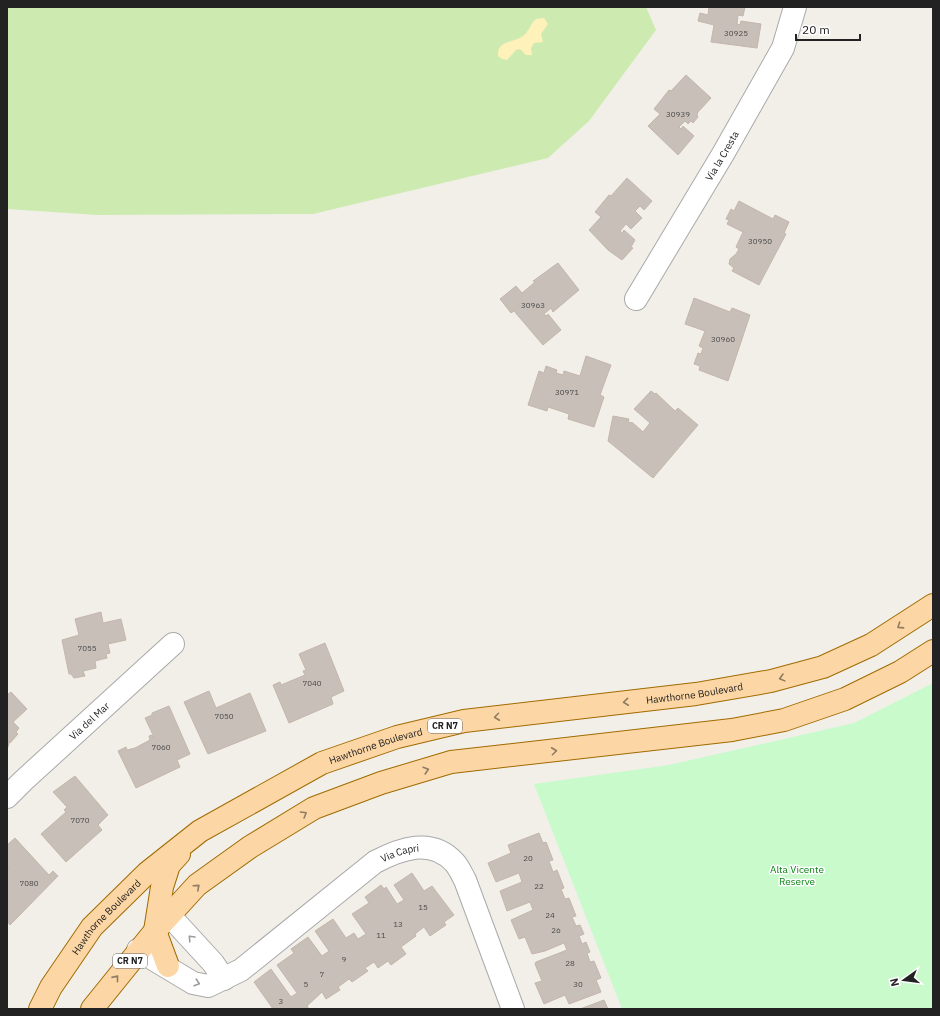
<svg xmlns="http://www.w3.org/2000/svg" width="940" height="1016" font-family="'IBM Plex Sans',sans-serif">
	<rect width="100%" height="100%" fill="#f2efe9"/>
	<path fill="#cdebb0" d="M 7,7 L 646,7 L 656,30 L 589,121 L 548,158 L 313,214 L 97,215 L 7,209 Z"/>
	<path fill="#fff1ba" d="M 544,18 L 548,24 L 541,34 L 543,42 L 534,43 L 531,48 L 532,55 L 526,55 L 520,49 L 516,50 L 507,60 L 502,59 L 498,56 C 497,40 512,44 523,36 C 529,32 530,24 536,19 Z"/>
	<path fill="#c8facc" d="M 933,683 L 933,1009 L 622,1009 L 534,784 L 669,765 L 854,723 Z"/>
	<path fill="#c7bfb8" stroke="#c4b6ab" d="M 709,7 L 745,7 L 743,16 L 738,15 L 737,24 L 740,25 L 741,21 L 761,24 L 757,48 L 711,42 L 714,25 L 698,21 L 700,13 L 708,15 Z
		M 686,75 L 711,98 L 698,112 L 697,115 L 698,117 L 693,123 L 691,121 L 688,124 L 685,121 L 679,127 L 681,129 L 683,126 L 694,136 L 678,155 L 648,126 L 660,114 L 654,109 L 669,90 L 671,91 Z
		M 627,178 L 652,201 L 644,210 L 640,206 L 635,211 L 642,218 L 631,229 L 626,224 L 620,231 L 622,233 L 624,230 L 635,240 L 631,247 L 633,248 L 622,260 L 608,250 L 589,230 L 601,217 L 595,212 L 609,195 L 611,196 Z
		M 739,201 L 773,219 L 775,215 L 789,222 L 784,233 L 786,234 L 759,285 L 732,271 L 734,268 L 729,264 L 730,259 L 736,254 L 739,249 L 736,247 L 743,232 L 727,224 L 729,220 L 726,219 L 731,209 L 734,211 Z
		M 558,263 L 579,290 L 553,312 L 551,308 L 544,314 L 546,316 L 548,314 L 561,330 L 543,345 L 514,311 L 511,313 L 500,299 L 516,286 L 522,293 L 535,282 L 533,281 Z
		M 694,298 L 730,312 L 732,308 L 750,315 L 728,381 L 699,370 L 700,366 L 694,364 L 698,353 L 701,354 L 703,348 L 699,346 L 705,331 L 685,324 Z
		M 586,356 L 611,365 L 600,395 L 604,397 L 594,427 L 568,419 L 569,414 L 548,407 L 547,411 L 528,405 L 539,371 L 544,373 L 546,366 L 557,370 L 556,373 L 563,375 L 564,371 L 580,376 Z
		M 651,391 L 655,394 L 656,393 L 675,411 L 678,408 L 698,425 L 653,478 L 608,441 L 613,416 L 629,419 L 628,422 L 633,423 L 643,432 L 650,423 L 634,409 Z
		M 101,612 L 103,623 L 121,619 L 126,640 L 108,644 L 110,653 L 106,654 L 107,658 L 95,661 L 96,668 L 83,671 L 85,676 L 74,678 L 71,674 L 69,674 L 62,640 L 79,635 L 75,619 Z
		M 325,643 L 344,691 L 331,697 L 333,704 L 289,723 L 273,685 L 280,682 L 281,685 L 305,675 L 303,671 L 306,670 L 299,654 Z
		M 209,691 L 216,708 L 250,693 L 266,731 L 208,754 L 184,702 Z
		M 11,692 L 27,709 L 13,722 L 19,728 L 16,732 L 18,734 L 10,743 L 8,740 L 9,744 L 7,749 L 7,695 Z
		M 169,706 L 190,754 L 177,760 L 180,767 L 136,788 L 118,751 L 126,747 L 127,750 L 135,748 L 150,740 L 149,736 L 152,735 L 153,738 L 154,737 L 145,718 L 152,715 L 152,713 Z
		M 75,776 L 108,815 L 98,825 L 102,830 L 66,862 L 41,834 L 66,812 L 64,810 L 67,807 L 53,792 Z
		M 539,833 L 543,843 L 546,842 L 553,860 L 549,861 L 553,872 L 557,870 L 564,888 L 561,889 L 565,899 L 569,898 L 576,916 L 572,917 L 576,926 L 580,925 L 584,934 L 579,936 L 582,944 L 586,942 L 590,952 L 587,953 L 590,962 L 594,961 L 601,978 L 596,980 L 601,992 L 569,1004 L 565,995 L 544,1004 L 535,983 L 542,981 L 535,964 L 536,962 L 567,950 L 564,943 L 545,951 L 532,954 L 525,937 L 519,939 L 511,920 L 533,910 L 530,902 L 507,911 L 500,891 L 522,882 L 519,873 L 496,882 L 488,863 L 511,853 L 508,845 Z
		M 15,838 L 49,875 L 53,871 L 58,876 L 10,925 L 7,921 L 7,870 L 9,868 L 7,867 L 7,845 Z
		M 412,873 L 424,891 L 432,886 L 454,915 L 444,922 L 446,925 L 430,936 L 424,927 L 415,934 L 416,936 L 401,947 L 406,954 L 391,965 L 388,961 L 378,968 L 374,962 L 365,968 L 368,971 L 352,982 L 349,979 L 338,987 L 340,990 L 326,999 L 322,992 L 307,1006 L 309,1009 L 273,1009 L 254,982 L 271,969 L 291,997 L 297,993 L 277,965 L 294,953 L 291,949 L 308,937 L 322,956 L 329,951 L 315,931 L 333,919 L 346,938 L 354,933 L 358,939 L 366,934 L 352,914 L 369,903 L 365,897 L 381,885 L 384,889 L 386,887 L 397,904 L 404,900 L 394,885 Z
		M 604,1000 L 608,1009 L 580,1009 Z"/>
	<g fill="none" stroke-linecap="round" stroke-linejoin="round">
		<defs>
			<g id="minor">
				<path id="s1" d="M 636,299 L 723,154 L 783,48 L 795,7"/>
				<path id="s2" d="M 7,797 L 23,781 L 173,644"/>
				<path d="M 169,915 L 213,963 L 224,979"/>
				<path id="s3" d="M 138,950 L 193,983 L 208,986 L 241,970 L 375,862 C 400,849 431,837 454,862 C 459,867 462,875 465,880 L 513,1009"/>
			</g>
			<g id="major">
				<path d="M 168,966 L 155,931 L 162,887 L 169,865 L 179,854"/>
				<path id="s4" d="M 40,1009 L 51,987 L 92,927 L 147,873 L 200,831 L 322,763 L 397,737 L 464,721 L 696,694 L 771,681 L 823,667 L 871,645 L 933,605"/>
				<path d="M 92,1009 L 155,931 L 197,885 L 250,847 L 314,808 L 381,783 L 451,762 L 732,730 L 784,720 L 845,699 L 900,672 L 933,651"/>
			</g>
		</defs>
		<use href="#minor" stroke="#a9a9a9" stroke-width="24"/>
		<use href="#major" stroke="#a06b00" stroke-width="24"/>
		<use href="#minor" stroke="#fff" stroke-width="22"/>
		<use href="#major" stroke="#fcd6a4" stroke-width="22"/>
	</g>
	<defs><path id="oneway-chevron" d="M-2-3.5L2.5 0L-2 3.5" fill="none" stroke-width="1.6" stroke-linecap="round" stroke-linejoin="round"/></defs>
	<g stroke="#8f7c63">
		<use href="#oneway-chevron" transform="translate(900 626) rotate(147)"/>
		<use href="#oneway-chevron" transform="translate(782 678) rotate(165)"/>
		<use href="#oneway-chevron" transform="translate(626 702) rotate(174)"/>
		<use href="#oneway-chevron" transform="translate(497 717) rotate(173)"/>
		<use href="#oneway-chevron" transform="translate(554 751) rotate(-7)"/>
		<use href="#oneway-chevron" transform="translate(426 770) rotate(-17)"/>
		<use href="#oneway-chevron" transform="translate(304 814) rotate(-31)"/>
		<use href="#oneway-chevron" transform="translate(197 887) rotate(-42)"/>
		<use href="#oneway-chevron" transform="translate(116 978) rotate(-51)"/>
	</g>
	<g stroke="#9c9c9c">
		<use href="#oneway-chevron" transform="translate(191 938) rotate(-133)"/>
		<use href="#oneway-chevron" transform="translate(197 983) rotate(18)"/>
	</g>
	<g text-anchor="middle" stroke-width="3" stroke-linejoin="round" paint-order="stroke">
		<g font-size="8" fill="#4b4948">
			<text x="736" y="36">30925</text>
			<text x="678" y="117">30939</text>
			<text x="760" y="244">30950</text>
			<text x="533" y="308">30963</text>
			<text x="723" y="342">30960</text>
			<text x="567" y="395">30971</text>
			<text x="87" y="651">7055</text>
			<text x="312" y="686">7040</text>
			<text x="224" y="719">7050</text>
			<text x="161" y="750">7060</text>
			<text x="80" y="823">7070</text>
			<text x="528" y="861">20</text>
			<text x="29" y="886">7080</text>
			<text x="539" y="889">22</text>
			<text x="423" y="910">15</text>
			<text x="550" y="918">24</text>
			<text x="398" y="927">13</text>
			<text x="556" y="933">26</text>
			<text x="381" y="938">11</text>
			<text x="344" y="962">9</text>
			<text x="570" y="966">28</text>
			<text x="322" y="977">7</text>
			<text x="306" y="987">5</text>
			<text x="578" y="987">30</text>
			<text x="281" y="1004">3</text>
		</g>
		<g fill="#fff" stroke="#646464" stroke-width="1">
			<rect x="428" y="719" width="34" height="14" rx="3"/>
			<rect x="113" y="954" width="34" height="14" rx="3"/>
		</g>
		<g font-size="9" font-weight="bold" fill="#222">
			<text x="445" y="729">CR N7</text>
			<text x="130" y="964">CR N7</text>
		</g>
		<g font-size="10" fill="#222" stroke="#fff">
			<text dy="4" stroke="none"><textPath href="#s1" startOffset="167">Via la Cresta</textPath></text>
			<text dy="4" stroke="none"><textPath href="#s4" startOffset="762">Hawthorne Boulevard</textPath></text>
			<text dy="4" stroke="none"><textPath href="#s2" startOffset="112">Via del Mar</textPath></text>
			<text dy="4" stroke="none"><textPath href="#s4" startOffset="438">Hawthorne Boulevard</textPath></text>
			<text dy="4" stroke="none"><textPath href="#s3" startOffset="315">Via Capri</textPath></text>
			<text dy="4" stroke="none"><textPath href="#s4" startOffset="114">Hawthorne Boulevard</textPath></text>
		</g>
		<g font-size="10" fill="#0c8416" stroke="#fff">
			<text x="797" y="873">Alta Vicente<tspan x="797" dy="12">Reserve</tspan></text>
		</g>
	</g>
	<rect width="940" height="1016" fill="none" stroke="#222222" stroke-width="16"/>
	<g transform="translate(904 980) rotate(256)" stroke="#ffffff" stroke-width="3" paint-order="stroke">
	<path d="M0-3L7 15L0 10L-7 15Z" fill="#222222"/>
	<text y="-6" font-size="11" font-weight="bold" text-anchor="middle" fill="#222222">N</text>
	</g>
	<path d="M796 34v6h64v-6" fill="none" stroke="#222222" stroke-width="2"/>
	<text x="802" y="34" font-size="12" fill="#222222" stroke="#ffffff" stroke-width="3" paint-order="stroke">20 m</text>
</svg>
